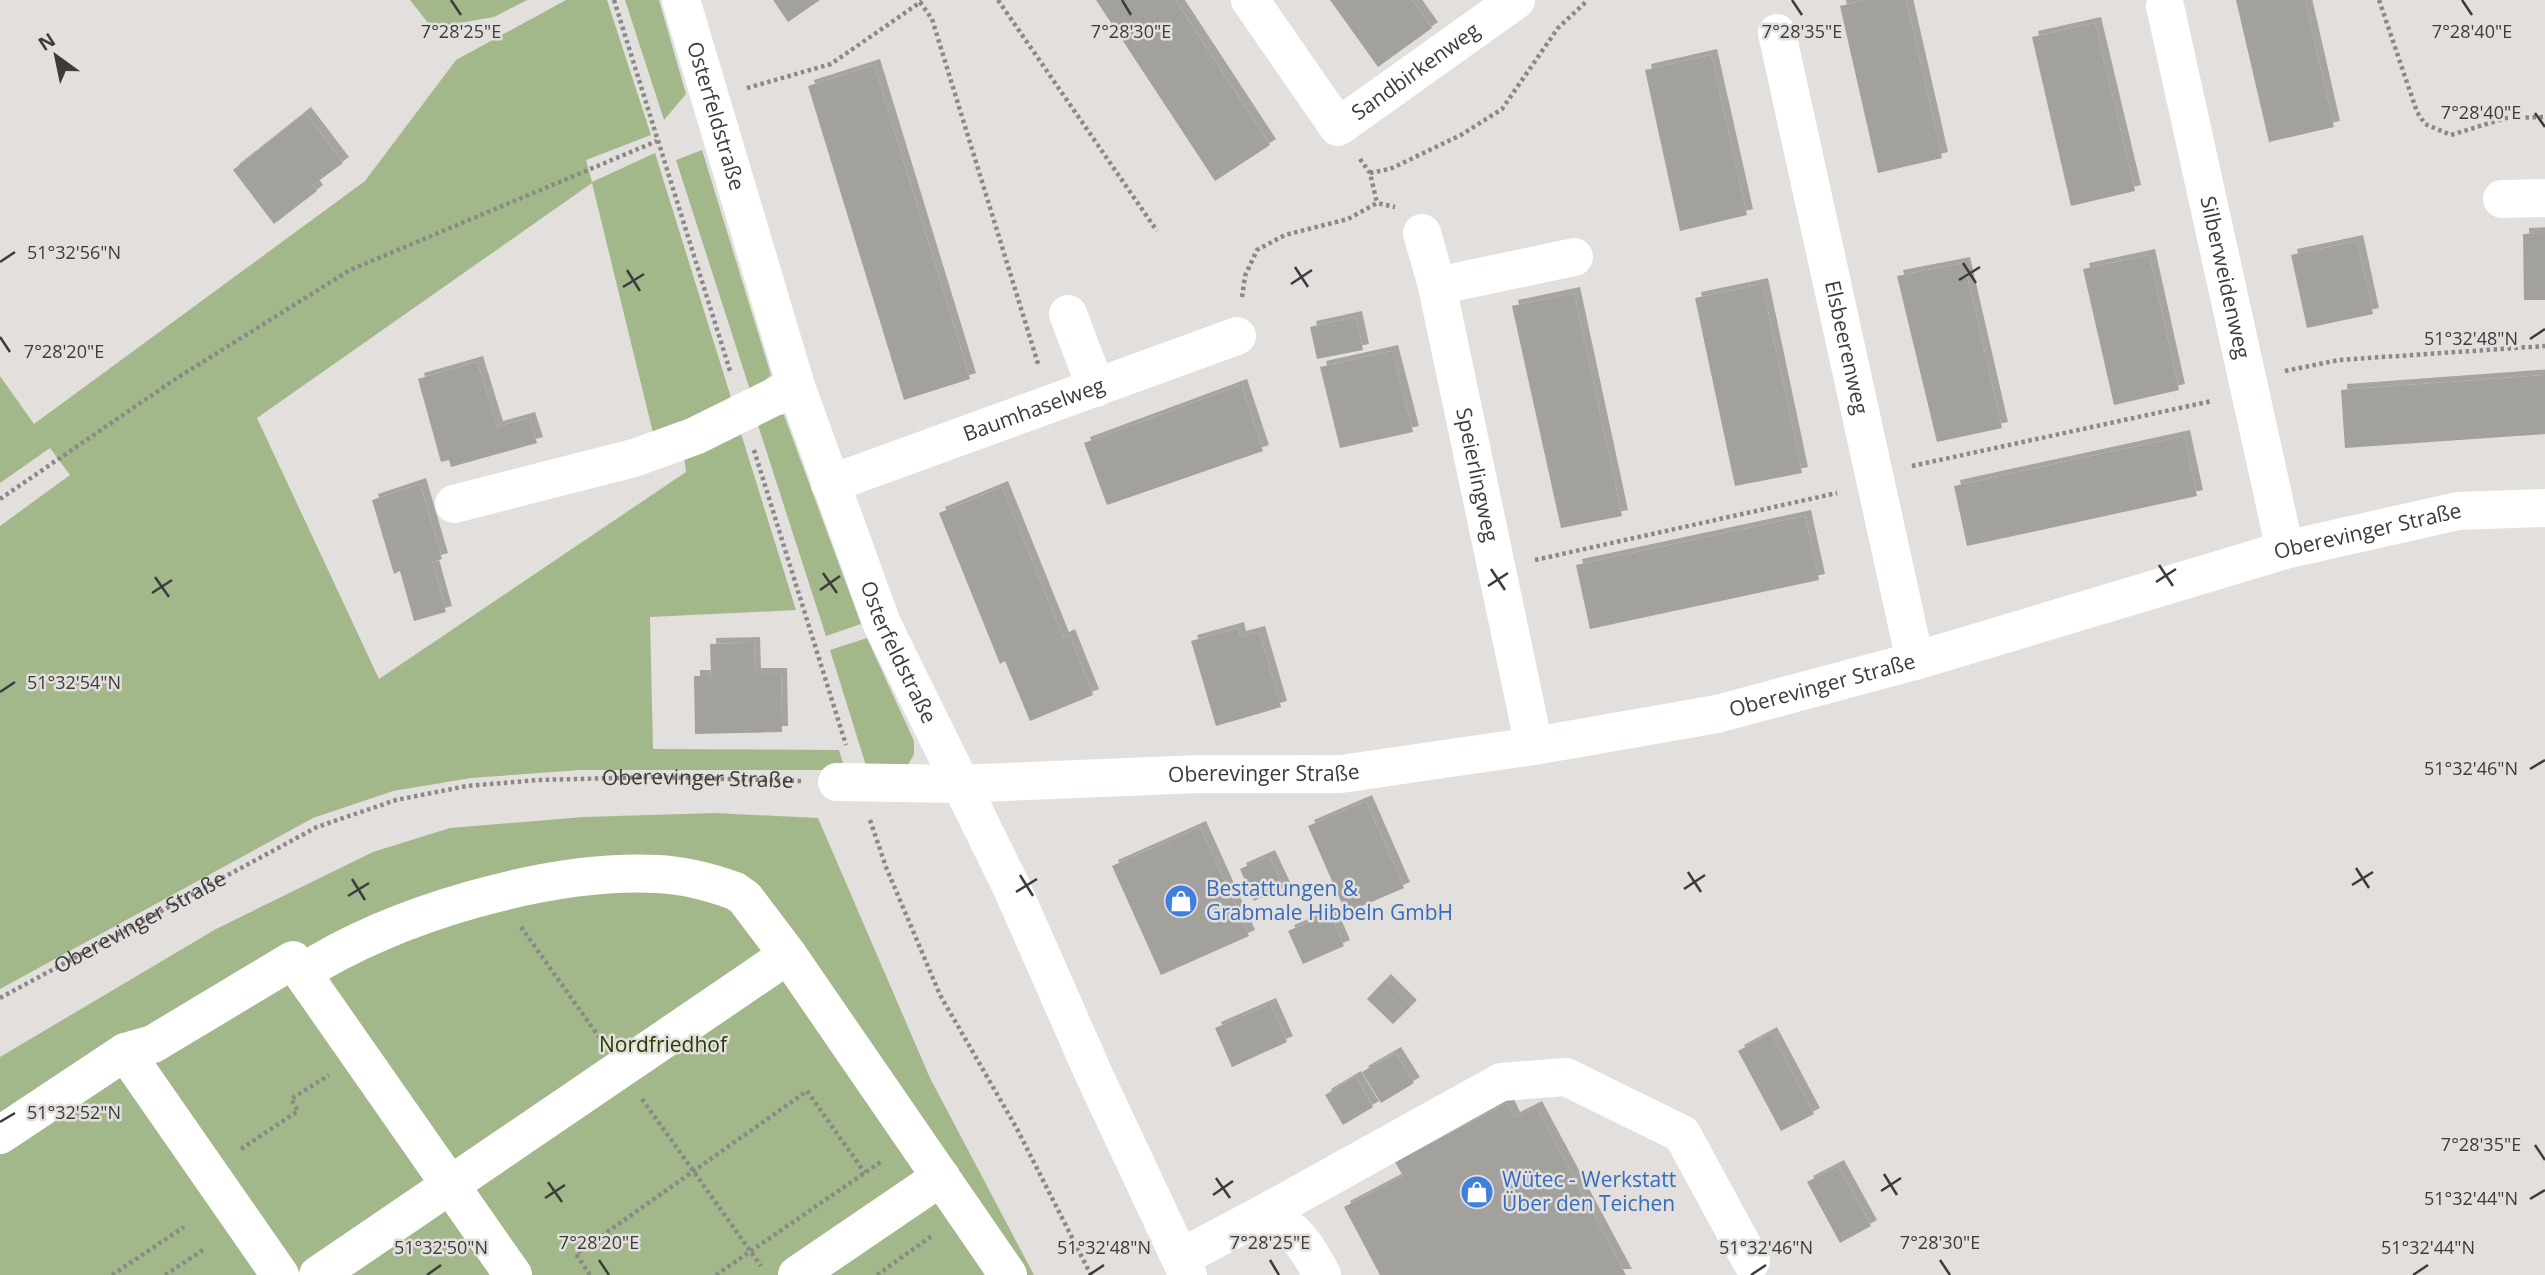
<svg xmlns="http://www.w3.org/2000/svg" width="2545" height="1275" font-family="'Open Sans',sans-serif">
	<defs>
		<filter id="shadow"><feDropShadow dx="6" dy="-6" stdDeviation="0" flood-color="#0004"/></filter>
	</defs>
	<rect width="100%" height="100%" fill="#e2dfdc"/>
	<path fill="#a2b88a" d="M 410,0 L 527,0 L 494,17 L 432,28 Z
		M 566,0 L 607,0 L 651,135 L 586,160 L 592,182 L 655,153 L 733,404 L 654,437 L 592,183 L 257,418 L 379,679 L 686,472 L 684,455 L 739,427 L 796,610 L 650,617 L 653,749 L 839,750 L 845,770 L 580,770 L 471,778 L 393,791 L 313,818 L 0,989 L 0,526 L 70,475 L 50,448 L 0,483 L 0,376 L 34,424 L 365,181 L 456,60 Z
		M 625,0 L 659,0 L 686,94 L 664,120 Z
		M 702,150 L 771,375 L 751,393 L 676,160 Z
		M 775,413 L 784,415 L 861,624 L 826,636 L 756,419 Z
		M 867,638 L 914,741 L 914,754 L 908,765 L 867,769 L 830,650 Z
		M 715,813 L 818,818 L 930,1078 L 1034,1275 L 0,1275 L 0,1057 L 216,929 L 373,852 L 450,828 L 584,817 Z"/>
	<path fill="#a3a19e" filter="url(#shadow)" d="M 773,0 L 820,0 L 788,22 Z
		M 1096,0 L 1175,0 L 1270,145 L 1215,181 Z
		M 1330,0 L 1412,0 L 1432,28 L 1378,67 Z
		M 1865,0 L 1906,0 L 1942,158 L 1878,173 L 1840,6 Z
		M 2236,0 L 2305,0 L 2334,127 L 2269,142 Z
		M 2095,23 L 2135,191 L 2071,206 L 2032,37 Z
		M 1711,55 L 1747,215 L 1680,231 L 1645,70 Z
		M 874,65 L 970,379 L 904,400 L 808,86 Z
		M 305,113 L 343,163 L 313,185 L 317,191 L 274,224 L 233,170 Z
		M 2545,233 L 2545,300 L 2524,300 L 2523,234 Z
		M 2357,241 L 2373,314 L 2307,328 L 2291,255 Z
		M 2149,255 L 2179,390 L 2114,405 L 2083,269 Z
		M 1964,263 L 2002,428 L 1937,442 L 1897,276 Z
		M 1762,284 L 1802,473 L 1735,486 L 1695,298 Z
		M 1574,293 L 1622,516 L 1561,528 L 1512,306 Z
		M 1356,317 L 1363,350 L 1317,359 L 1310,327 Z
		M 1392,351 L 1413,432 L 1340,448 L 1320,367 Z
		M 477,362 L 497,427 L 529,418 L 537,443 L 451,467 L 449,460 L 441,462 L 418,379 Z
		M 2545,375 L 2545,434 L 2345,448 L 2341,390 Z
		M 1241,385 L 1263,451 L 1107,505 L 1084,443 Z
		M 2184,436 L 2197,496 L 1967,546 L 1954,486 Z
		M 420,484 L 442,559 L 432,562 L 446,612 L 414,621 L 400,571 L 394,574 L 372,500 Z
		M 1002,487 L 1063,638 L 1069,635 L 1093,695 L 1030,721 L 1005,661 L 1000,664 L 939,513 Z
		M 1805,516 L 1819,580 L 1590,629 L 1576,565 Z
		M 1238,628 L 1240,637 L 1259,632 L 1281,707 L 1216,726 L 1191,641 Z
		M 754,643 L 755,674 L 781,674 L 782,732 L 695,734 L 694,676 L 711,676 L 710,644 Z
		M 1366,801 L 1404,888 L 1346,913 L 1308,826 Z
		M 1200,827 L 1249,936 L 1161,975 L 1112,866 Z
		M 1269,856 L 1284,888 L 1254,901 L 1240,869 Z
		M 1330,913 L 1344,946 L 1303,964 L 1288,931 Z
		M 1385,980 L 1411,1006 L 1393,1024 L 1367,999 Z
		M 1270,1004 L 1287,1042 L 1232,1067 L 1215,1028 Z
		M 1771,1033 L 1814,1114 L 1781,1131 L 1738,1051 Z
		M 1395,1053 L 1414,1083 L 1381,1103 L 1362,1072 Z
		M 1355,1077 L 1373,1107 L 1343,1125 L 1325,1095 Z
		M 1507,1103 L 1514,1118 L 1536,1107 L 1626,1275 L 1380,1275 L 1344,1207 L 1403,1176 L 1395,1162 Z
		M 1838,1166 L 1871,1226 L 1840,1243 L 1807,1182 Z"/>
	<g fill="none" stroke-linecap="round" stroke-linejoin="round">
		<g stroke="#8b8987" stroke-width="4.5" stroke-dasharray="3.5 3.5" stroke-linecap="butt">
			<path d="M 614,0 L 731,374"/>
			<path d="M 998,0 L 1157,231"/>
			<path d="M 2379,0 L 2417,112 L 2425,124 L 2451,135 L 2506,118 L 2545,117"/>
			<path d="M 920,2 L 932,19 L 1039,367"/>
			<path d="M 747,88 L 831,64 L 922,1"/>
			<path d="M 1360,159 L 1370,173 L 1377,203"/>
			<path d="M 1370,173 L 1390,169 L 1461,135 L 1502,109 L 1558,28 L 1588,0"/>
			<path d="M 1242,297 L 1245,276 L 1257,250 L 1285,235 L 1348,219 L 1377,203 L 1395,207"/>
			<path d="M 2285,371 L 2339,360 L 2545,346"/>
			<path d="M 754,450 L 846,745"/>
			<path d="M 1912,466 L 2212,401"/>
			<path d="M 0,499 L 177,378 L 350,270 L 657,141"/>
			<path d="M 1535,560 L 1837,493"/>
			<path d="M 870,820 L 886,867 L 940,995 L 1016,1127 L 1091,1275"/>
			<path d="M 521,927 L 599,1037"/>
			<path id="s1" d="M 0,998 L 317,827 L 396,800 L 467,786 L 538,780 L 654,777 L 801,781"/>
			<path d="M 642,1099 L 761,1266"/>
			<path d="M 241,1149 L 298,1111 L 291,1099 L 329,1075"/>
			<path d="M 112,1275 L 184,1227"/>
			<path d="M 165,1275 L 203,1250"/>
			<path d="M 590,1275 L 576,1254 L 807,1091 L 865,1173"/>
			<path d="M 716,1275 L 882,1161"/>
			<path d="M 877,1275 L 933,1235"/>
		</g>
		<g stroke="#fff" stroke-width="38">
			<path id="s2" d="M 681,0 L 796,386 L 882,624 L 1011,886 L 1095,1077 L 1188,1275"/>
			<path id="s3" d="M 1250,0 L 1338,127 L 1516,0"/>
			<path id="s4" d="M 2165,6 L 2285,550"/>
			<path id="s5" d="M 1777,33 L 1915,661"/>
			<path d="M 2502,199 L 2545,198"/>
			<path id="s6" d="M 1422,233 L 1437,286 L 1534,746"/>
			<path d="M 1437,286 L 1574,257"/>
			<path d="M 1068,314 L 1096,388"/>
			<path id="s7" d="M 830,484 L 1237,336"/>
			<path d="M 454,504 L 634,458 L 695,436 L 796,386"/>
			<path id="s8" d="M 837,782 L 958,784 L 1200,774 L 1341,774 L 1534,746 L 1717,714 L 1915,661 L 2285,550 L 2458,511 L 2545,508"/>
			<path d="M 302,973 C 393,914 548,869 657,874 C 683,875 710,882 735,891 L 745,898 L 788,955"/>
			<path d="M 125,1052 L 280,1275"/>
			<path d="M 0,1135 L 125,1052 L 153,1044 L 293,960 L 513,1275"/>
			<path d="M 1265,1213 L 1501,1082 L 1566,1077 L 1682,1134 L 1751,1261"/>
			<path d="M 1180,1258 L 1265,1213 C 1295,1228 1307,1246 1322,1275"/>
			<path d="M 318,1275 L 788,955 L 1008,1275"/>
			<path d="M 797,1275 L 941,1177"/>
		</g>
	</g>
	<path fill="none" stroke="#3d3c3b" stroke-width="2.5" d="M 451,0 L 461,15M 1122,0 L 1131,15M 1792,0 L 1802,15M 2462,0 L 2472,15M 2535,113 L 2545,127M 0,262 L 15,252M 1963,263 L 1976,283M 1295,267 L 1308,287M 627,270 L 640,291M 1959,280 L 1980,267M 1291,284 L 1312,270M 623,287 L 644,274M 0,337 L 10,352M 2530,339 L 2545,329M 2159,565 L 2173,586M 1491,569 L 1505,590M 823,573 L 837,593M 155,577 L 169,597M 2156,582 L 2176,569M 1488,586 L 1508,573M 820,590 L 840,576M 152,593 L 172,580M 0,692 L 15,682M 2530,769 L 2545,760M 2356,868 L 2369,888M 1688,872 L 1701,892M 1020,875 L 1033,896M 352,879 L 365,900M 2352,885 L 2373,872M 1684,889 L 1705,875M 1016,892 L 1037,879M 348,896 L 369,883M 0,1122 L 15,1113M 2535,1145 L 2545,1160M 1884,1174 L 1897,1195M 1216,1178 L 1230,1198M 548,1182 L 562,1202M 1881,1191 L 1901,1178M 1213,1195 L 1233,1181M 545,1198 L 565,1185M 2530,1199 L 2545,1190M 599,1260 L 609,1275M 1270,1260 L 1279,1275M 1940,1260 L 1950,1275M 427,1275 L 441,1265M 1089,1275 L 1104,1265M 1751,1275 L 1766,1265M 2413,1275 L 2428,1265"/>
	<defs>
		<symbol id="shop-disc" viewBox="-11 -11 22 22"><circle r="9.5" fill="#3f7fe0" stroke="#e2dfdc"/><path d="M-5-2.5h2.3a2.7 3.5 0 0 1 5.4 0H5L5.5 6h-11ZM-1.5-2.5h3a1.5 2.3 0 0 0-3 0Z" fill="#fff"/></symbol>
	</defs>
	<g fill-rule="evenodd">
		<use href="#shop-disc" x="1162" y="882" width="38" height="38"/>
		<use href="#shop-disc" x="1458" y="1173" width="38" height="38"/>
	</g>
	<g text-anchor="middle" stroke-width="5" stroke-linejoin="round" paint-order="stroke">
		<g font-size="21" fill="#3d3c3b" stroke="#e2dfdc">
			<text dy="7" stroke="none"><textPath href="#s3" startOffset="250">Sandbirkenweg</textPath></text>
			<text dy="7" stroke="none"><textPath href="#s2" startOffset="121">Osterfeldstraße</textPath></text>
			<text dy="7" stroke="none"><textPath href="#s4" startOffset="278">Silberweidenweg</textPath></text>
			<text dy="7" stroke="none"><textPath href="#s5" startOffset="322">Elsbeerenweg</textPath></text>
			<text dy="7" stroke="none"><textPath href="#s7" startOffset="217">Baumhaselweg</textPath></text>
			<text dy="7" stroke="none"><textPath href="#s6" startOffset="248">Speierlingweg</textPath></text>
			<text dy="7" stroke="none"><textPath href="#s8" startOffset="1561">Oberevinger Straße</textPath></text>
			<text dy="7" stroke="none"><textPath href="#s2" startOffset="688">Osterfeldstraße</textPath></text>
			<text dy="7" stroke="none"><textPath href="#s8" startOffset="994">Oberevinger Straße</textPath></text>
			<text dy="7" stroke="none"><textPath href="#s8" startOffset="427">Oberevinger Straße</textPath></text>
			<text dy="7" stroke="none"><textPath href="#s1" startOffset="747">Oberevinger Straße</textPath></text>
			<text dy="7" stroke="none"><textPath href="#s1" startOffset="159">Oberevinger Straße</textPath></text>
		</g>
		<g font-size="21" fill="#366cbe" stroke="#e2dfdc" text-anchor="start">
			<text x="1206" y="896">Bestattungen &amp;<tspan x="1206" dy="24">Grabmale Hibbeln GmbH</tspan></text>
			<text x="1502" y="1187">Wütec - Werkstatt<tspan x="1502" dy="24">Über den Teichen</tspan></text>
		</g>
		<g font-size="21" fill="#273e00" stroke="#e2dfdc">
			<text x="663" y="1052">Nordfriedhof</text>
		</g>
	</g>
	<g font-size="18" text-anchor="middle" fill="#3d3c3b" stroke="#e2dfdc" stroke-width="5" stroke-linejoin="round" paint-order="stroke">
		<text x="461" y="38">7°28'25"E</text>
		<text x="1131" y="38">7°28'30"E</text>
		<text x="1802" y="38">7°28'35"E</text>
		<text x="2472" y="38">7°28'40"E</text>
		<text x="2481" y="119">7°28'40"E</text>
		<text x="74" y="259">51°32'56"N</text>
		<text x="2471" y="345">51°32'48"N</text>
		<text x="64" y="358">7°28'20"E</text>
		<text x="74" y="689">51°32'54"N</text>
		<text x="2471" y="775">51°32'46"N</text>
		<text x="74" y="1119">51°32'52"N</text>
		<text x="2481" y="1151">7°28'35"E</text>
		<text x="2471" y="1205">51°32'44"N</text>
		<text x="599" y="1249">7°28'20"E</text>
		<text x="1270" y="1249">7°28'25"E</text>
		<text x="1940" y="1249">7°28'30"E</text>
		<text x="441" y="1254">51°32'50"N</text>
		<text x="1104" y="1254">51°32'48"N</text>
		<text x="1766" y="1254">51°32'46"N</text>
		<text x="2428" y="1254">51°32'44"N</text>
	</g>
	<g transform="translate(56 56) rotate(327)" stroke="#e2dfdc" stroke-width="5" paint-order="stroke">
	<path d="M0-5L12 26L0 18L-12 26Z" fill="#3d3c3b"/>
	<text y="-10" font-size="19" font-weight="bold" text-anchor="middle" fill="#3d3c3b">N</text>
	</g>
</svg>
